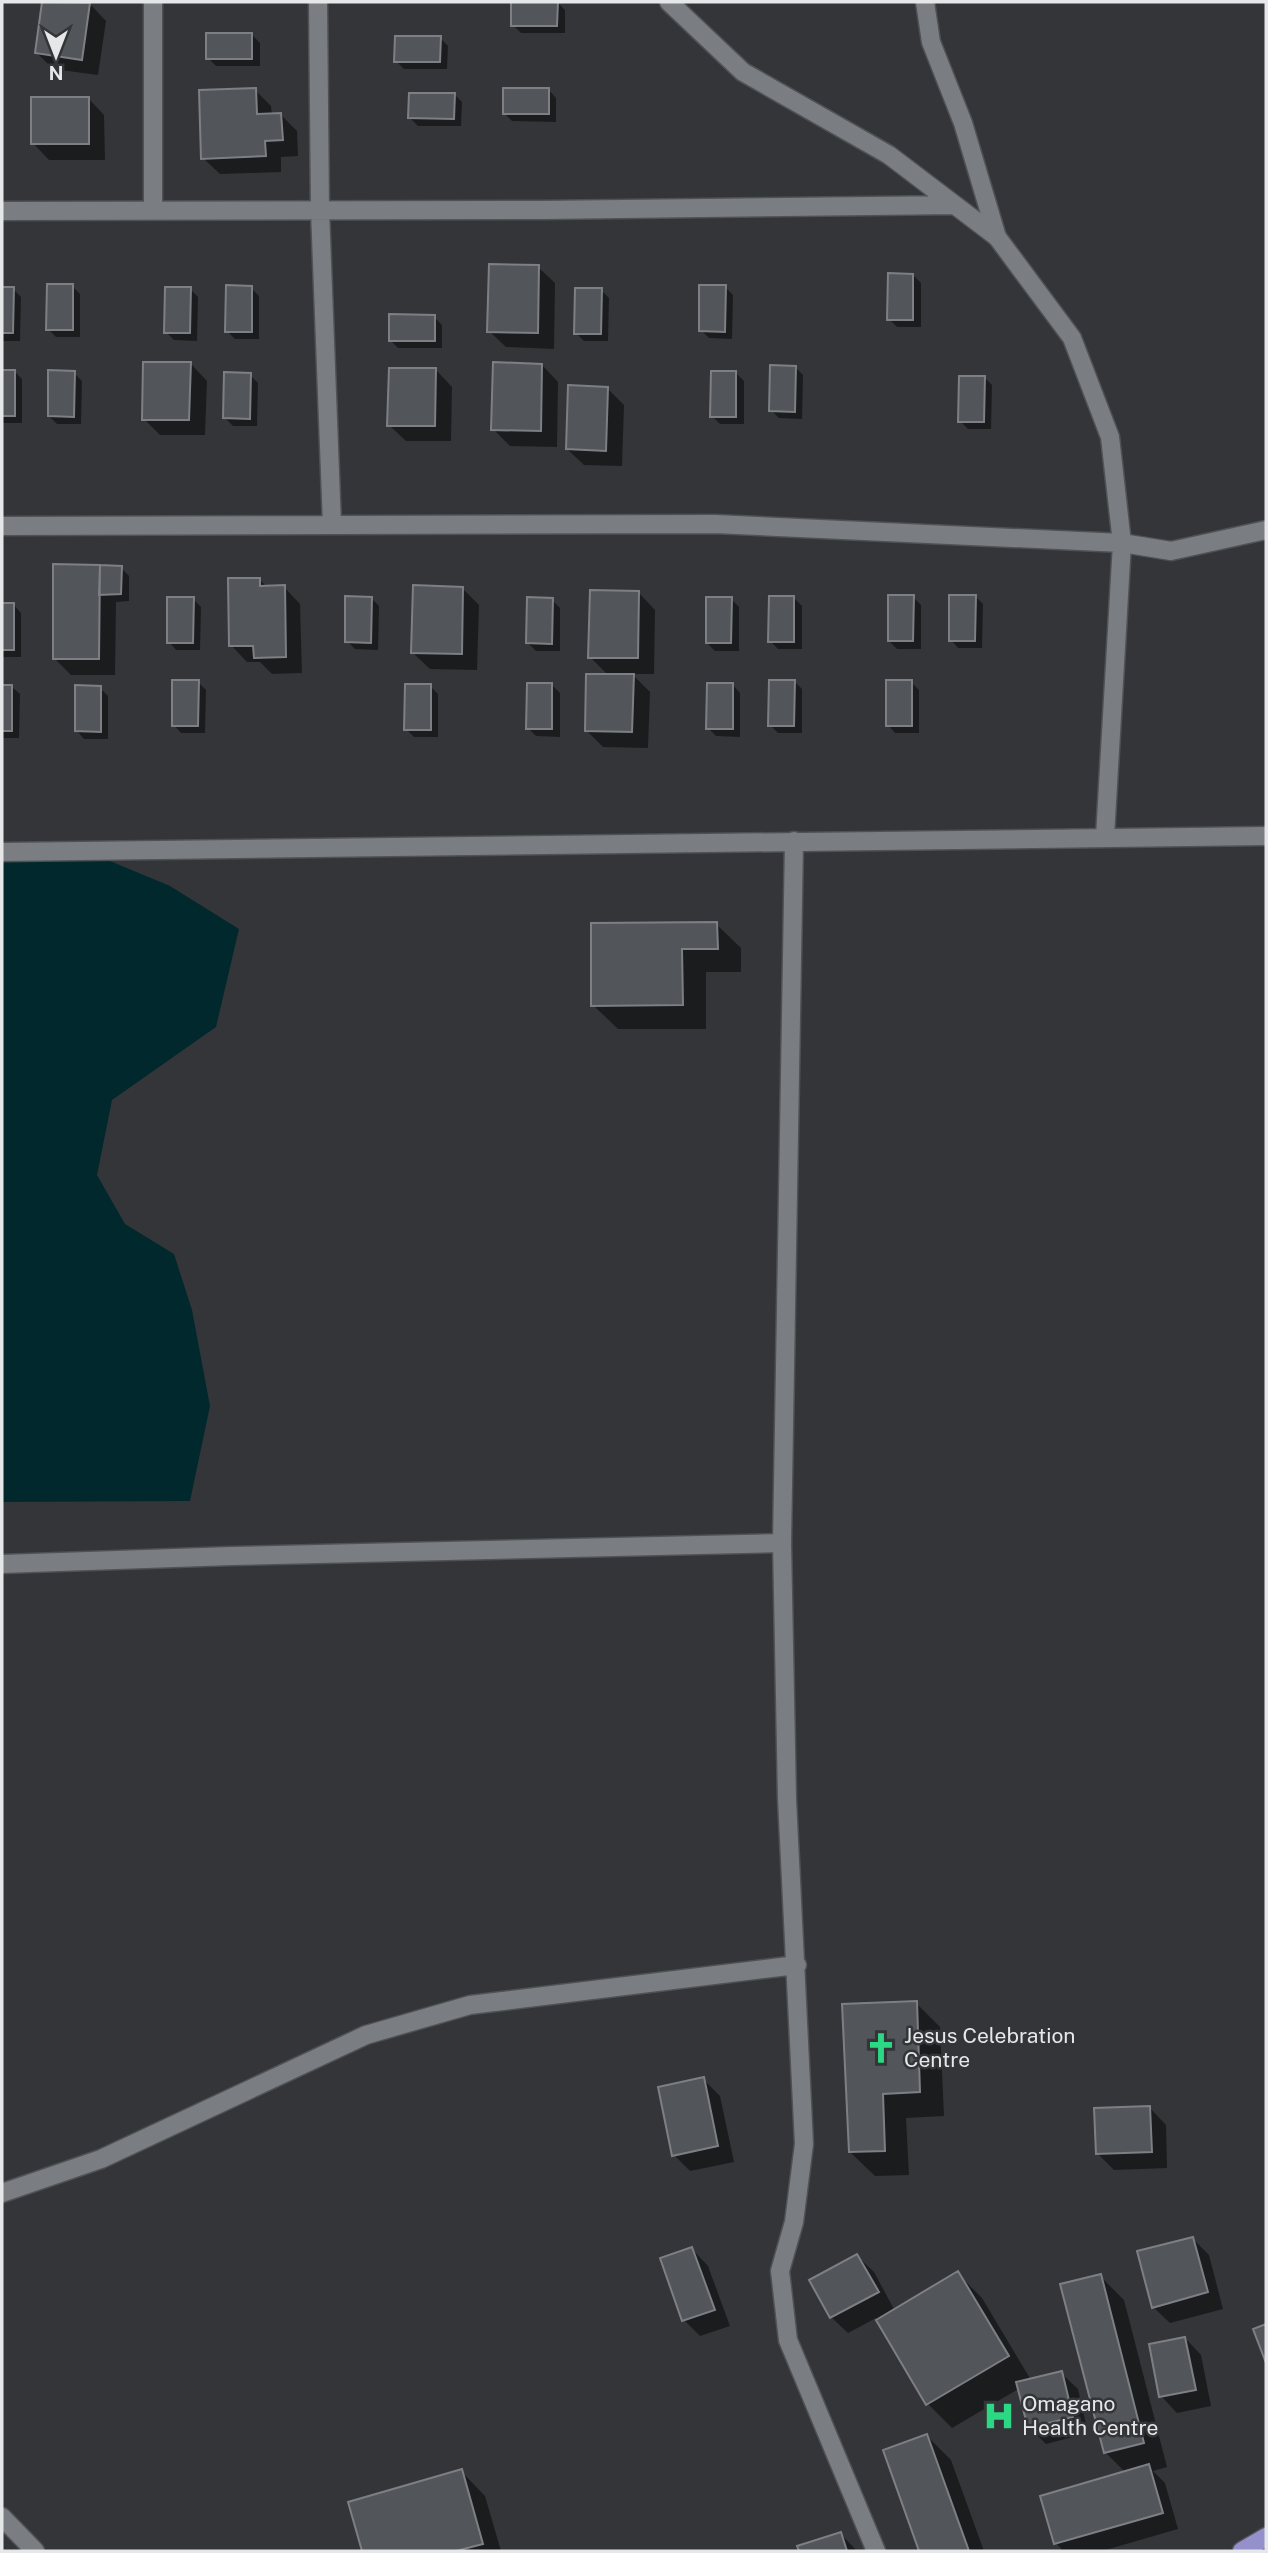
<svg xmlns="http://www.w3.org/2000/svg" width="1268" height="2553" font-family="'Public Sans',sans-serif">
	<rect width="100%" height="100%" fill="#333538"/>
	<path fill="#01292d" d="M 86,851 L 170,886 L 239,929 L 216,1027 L 112,1100 L 97,1175 L 125,1224 L 174,1254 L 192,1310 L 210,1406 L 190,1501 L 2,1502 L 2,852 Z"/>
	<path fill="#0007" d="M 44,2 L 90,4 L 106,21 L 98,75 L 53,69 L 37,53 Z
		M 513,2 L 557,2 L 565,10 L 565,33 L 521,33 L 513,25 Z
		M 252,35 L 260,43 L 260,66 L 216,66 L 208,58 Z
		M 440,38 L 448,46 L 447,69 L 404,69 L 396,61 Z
		M 255,90 L 271,106 L 272,115 L 281,115 L 297,131 L 298,156 L 281,157 L 281,172 L 220,174 L 203,158 Z
		M 549,90 L 556,98 L 556,122 L 512,121 L 504,113 Z
		M 454,94 L 462,102 L 461,126 L 418,126 L 410,118 Z
		M 88,98 L 104,115 L 105,160 L 49,160 L 33,143 Z
		M 538,267 L 555,283 L 554,349 L 506,347 L 489,331 Z
		M 913,275 L 921,283 L 921,327 L 897,327 L 889,319 Z
		M 72,286 L 80,294 L 80,337 L 56,337 L 48,329 Z
		M 725,287 L 733,295 L 732,339 L 709,338 L 701,330 Z
		M 251,288 L 259,296 L 259,339 L 235,339 L 227,331 Z
		M 2,289 L 13,289 L 21,297 L 20,341 L 2,341 Z
		M 190,289 L 198,297 L 197,341 L 174,340 L 166,332 Z
		M 601,290 L 609,298 L 608,341 L 584,341 L 576,333 Z
		M 434,317 L 442,325 L 442,348 L 398,348 L 390,340 Z
		M 191,364 L 207,381 L 205,435 L 160,435 L 144,419 Z
		M 542,365 L 558,382 L 557,447 L 510,446 L 493,429 Z
		M 795,367 L 803,375 L 802,419 L 779,418 L 771,410 Z
		M 436,370 L 452,387 L 451,441 L 406,441 L 389,425 Z
		M 2,371 L 14,371 L 22,379 L 22,423 L 2,423 Z
		M 74,373 L 82,381 L 81,424 L 57,424 L 49,416 Z
		M 736,373 L 744,381 L 744,424 L 720,424 L 712,416 Z
		M 250,375 L 258,383 L 257,426 L 233,426 L 225,418 Z
		M 984,377 L 992,385 L 991,429 L 968,429 L 960,421 Z
		M 608,389 L 624,405 L 622,466 L 584,465 L 567,449 Z
		M 100,567 L 121,568 L 129,576 L 129,601 L 116,602 L 115,675 L 71,675 L 54,658 Z
		M 259,579 L 268,588 L 284,587 L 300,604 L 302,673 L 272,674 L 260,662 L 247,662 L 231,645 Z
		M 462,588 L 479,605 L 477,670 L 430,669 L 413,653 Z
		M 639,593 L 655,610 L 654,674 L 632,674 L 650,692 L 648,748 L 603,747 L 587,731 L 609,676 L 590,657 Z
		M 975,596 L 983,604 L 982,648 L 958,648 L 951,640 Z
		M 913,597 L 921,605 L 921,649 L 897,649 L 889,641 Z
		M 371,598 L 379,606 L 378,650 L 355,649 L 347,641 Z
		M 794,598 L 802,606 L 802,649 L 778,649 L 770,641 Z
		M 193,599 L 201,607 L 200,650 L 176,650 L 169,642 Z
		M 731,599 L 739,607 L 739,651 L 715,651 L 707,643 Z
		M 552,600 L 560,608 L 560,651 L 536,651 L 528,643 Z
		M 2,605 L 14,605 L 21,613 L 21,657 L 2,657 Z
		M 794,681 L 802,689 L 802,733 L 778,733 L 770,725 Z
		M 198,682 L 206,690 L 205,733 L 181,733 L 174,725 Z
		M 911,682 L 919,690 L 919,733 L 895,733 L 888,725 Z
		M 552,685 L 560,693 L 560,737 L 536,736 L 528,728 Z
		M 733,685 L 740,693 L 740,737 L 716,736 L 708,728 Z
		M 2,686 L 12,687 L 20,694 L 19,738 L 2,738 Z
		M 430,686 L 438,694 L 438,737 L 414,737 L 406,729 Z
		M 100,688 L 108,696 L 108,739 L 84,739 L 77,731 Z
		M 716,924 L 741,948 L 741,972 L 706,972 L 706,1029 L 618,1029 L 593,1005 Z
		M 916,2003 L 940,2027 L 944,2116 L 906,2118 L 909,2175 L 875,2176 L 850,2152 Z
		M 703,2079 L 720,2096 L 734,2162 L 690,2171 L 674,2155 Z
		M 1150,2108 L 1166,2125 L 1167,2168 L 1114,2170 L 1098,2154 Z
		M 1192,2238 L 1209,2255 L 1223,2309 L 1170,2323 L 1153,2307 Z
		M 692,2249 L 708,2266 L 730,2326 L 700,2336 L 684,2320 Z
		M 857,2256 L 874,2272 L 895,2311 L 958,2274 L 982,2298 L 1031,2380 L 1061,2373 L 1078,2389 L 1088,2433 L 1046,2444 L 1029,2427 L 1020,2388 L 952,2428 L 928,2404 L 876,2318 L 848,2333 L 831,2317 Z
		M 1100,2276 L 1124,2300 L 1167,2467 L 1153,2471 L 1165,2483 L 1178,2529 L 1102,2551 L 1063,2551 L 1056,2543 L 1126,2473 L 1105,2452 Z
		M 1185,2338 L 1201,2355 L 1211,2406 L 1177,2413 L 1161,2396 Z
		M 927,2436 L 951,2460 L 984,2551 L 921,2551 L 885,2451 Z
		M 461,2471 L 485,2496 L 501,2551 L 364,2551 L 350,2503 Z
		M 841,2534 L 857,2551 L 800,2551 L 799,2547 Z"/>
	<path fill="#525559" stroke="#7d7f84" stroke-width="2" d="M 42,2 L 90,3 L 82,60 L 35,53 Z
		M 511,2 L 558,2 L 557,26 L 511,26 Z
		M 206,33 L 252,33 L 252,59 L 206,59 Z
		M 395,36 L 441,36 L 440,62 L 394,62 Z
		M 256,88 L 257,114 L 281,113 L 283,140 L 265,141 L 266,156 L 201,159 L 199,90 Z
		M 503,88 L 549,88 L 549,114 L 503,114 Z
		M 409,93 L 455,93 L 454,119 L 408,118 Z
		M 31,97 L 89,97 L 89,144 L 31,144 Z
		M 489,264 L 539,265 L 538,333 L 487,332 Z
		M 888,273 L 913,274 L 913,320 L 887,320 Z
		M 47,284 L 73,284 L 73,330 L 46,330 Z
		M 226,285 L 252,286 L 252,332 L 225,332 Z
		M 699,285 L 726,285 L 725,332 L 699,331 Z
		M 2,287 L 14,287 L 13,333 L 2,333 Z
		M 165,287 L 191,287 L 190,333 L 164,333 Z
		M 575,288 L 602,288 L 601,334 L 574,334 Z
		M 389,314 L 435,315 L 435,341 L 389,341 Z
		M 143,362 L 191,362 L 189,420 L 142,420 Z
		M 493,362 L 542,364 L 541,431 L 491,430 Z
		M 770,365 L 796,366 L 795,412 L 769,411 Z
		M 389,368 L 436,368 L 435,426 L 387,426 Z
		M 2,370 L 15,370 L 15,416 L 2,416 Z
		M 48,370 L 75,371 L 74,417 L 48,416 Z
		M 711,371 L 736,371 L 736,417 L 710,417 Z
		M 224,372 L 251,373 L 250,419 L 223,418 Z
		M 959,376 L 985,376 L 984,422 L 958,422 Z
		M 568,385 L 608,387 L 606,451 L 566,449 Z
		M 53,564 L 100,565 L 99,659 L 53,659 Z
		M 100,565 L 122,566 L 121,594 L 99,595 Z
		M 228,578 L 260,578 L 260,586 L 285,585 L 286,657 L 254,658 L 253,646 L 229,646 Z
		M 413,585 L 463,587 L 462,654 L 411,653 Z
		M 590,590 L 639,591 L 638,658 L 588,658 Z
		M 888,595 L 914,595 L 913,641 L 888,641 Z
		M 949,595 L 976,595 L 975,641 L 949,641 Z
		M 345,596 L 372,597 L 371,643 L 345,642 Z
		M 769,596 L 794,596 L 794,642 L 768,642 Z
		M 167,597 L 194,597 L 193,643 L 167,643 Z
		M 527,597 L 553,598 L 552,644 L 526,643 Z
		M 706,597 L 732,597 L 731,643 L 706,643 Z
		M 2,603 L 14,603 L 14,650 L 2,650 Z
		M 586,674 L 634,674 L 632,732 L 585,731 Z
		M 172,680 L 199,680 L 198,726 L 172,726 Z
		M 769,680 L 795,680 L 794,726 L 768,726 Z
		M 886,680 L 912,680 L 912,726 L 886,726 Z
		M 527,683 L 552,683 L 552,729 L 526,729 Z
		M 707,683 L 733,683 L 733,729 L 706,729 Z
		M 405,684 L 431,684 L 431,730 L 404,730 Z
		M 2,685 L 12,685 L 12,731 L 2,731 Z
		M 75,685 L 101,686 L 101,732 L 75,731 Z
		M 717,922 L 718,949 L 682,949 L 683,1005 L 591,1006 L 591,923 Z
		M 917,2001 L 920,2092 L 883,2094 L 885,2151 L 849,2152 L 842,2004 Z
		M 704,2077 L 718,2146 L 672,2156 L 658,2087 Z
		M 1150,2106 L 1152,2152 L 1096,2154 L 1094,2108 Z
		M 1193,2237 L 1208,2292 L 1152,2308 L 1137,2251 Z
		M 692,2247 L 715,2310 L 682,2321 L 660,2258 Z
		M 857,2254 L 879,2292 L 830,2318 L 809,2280 Z
		M 958,2271 L 1009,2356 L 926,2405 L 876,2320 Z
		M 1101,2274 L 1144,2443 L 1104,2453 L 1060,2284 Z
		M 1266,2324 L 1266,2363 L 1253,2329 Z
		M 1185,2337 L 1196,2390 L 1159,2397 L 1149,2344 Z
		M 1062,2371 L 1073,2417 L 1028,2428 L 1016,2382 Z
		M 927,2434 L 969,2551 L 919,2551 L 883,2450 Z
		M 1149,2464 L 1163,2513 L 1054,2544 L 1040,2496 Z
		M 462,2469 L 483,2544 L 456,2551 L 362,2551 L 348,2502 Z
		M 841,2532 L 847,2551 L 799,2551 L 797,2546 Z"/>
	<g fill="none" stroke-linecap="round" stroke-linejoin="round">
		<defs>
			<path id="lane" d="M 153,2 L 153,210
				M 925,2 L 931,42 L 963,123 L 997,237
				M 1122,543 L 1171,551 L 1266,530
				M 2,1564 L 232,1556 L 782,1543
				M 2,2517 L 35,2551"/>
			<path id="street" d="M 318,2 L 320,210 L 332,525
				M 669,2 L 743,72 L 889,155 L 997,237 L 1072,338 L 1110,437 L 1122,543 L 1105,837
				M 2,211 L 542,210 L 955,205
				M 2,526 L 715,524 L 1122,543
				M 794,841 L 782,1543 L 787,1799 L 804,2144 L 794,2222 L 780,2271 L 788,2340 L 876,2551
				M 2,852 L 1266,836
				M 2,2193 L 101,2159 L 366,2035 L 470,2005 L 797,1965"/>
			<path id="primary" d="M 1242,2551 L 1266,2537"/>
		</defs>
		<use href="#lane" stroke="#4f5154" stroke-width="21"/>
		<use href="#street" stroke="#4f5154" stroke-width="21"/>
		<use href="#primary" stroke="#4f5154" stroke-width="21"/>
		<use href="#lane" stroke="#7a7d81" stroke-width="18"/>
		<use href="#street" stroke="#7a7d81" stroke-width="18"/>
		<use href="#primary" stroke="#9390cb" stroke-width="18"/>
	</g>
	<defs>
		<symbol id="church-bare" viewBox="-9 -9 18 18"><path d="M-1.2-6h2.4v3.5h3.3v2.4h-3.3V6h-2.4V-.1h-3.3v-2.4h3.3Z" fill="#2bd884" stroke="#333538" stroke-width="2.5" paint-order="stroke"/></symbol>
		<symbol id="hospital-bare" viewBox="-9 -9 18 18"><path d="M-5-5h3v3.5h4V-5h3V5h-3V1.5h-4V5h-3Z" fill="#2bd884" stroke="#333538" stroke-width="2.5" paint-order="stroke"/></symbol>
	</defs>
	<g fill-rule="evenodd">
		<use href="#church-bare" x="859" y="2026" width="44" height="44"/>
		<use href="#hospital-bare" x="977" y="2394" width="44" height="44"/>
	</g>
	<g text-anchor="middle" stroke-width="5" stroke-linejoin="round" paint-order="stroke">
		<g font-size="21" fill="#e6e7e9" stroke="#333538" text-anchor="start">
			<text x="904" y="2043">Jesus Celebration<tspan x="904" dy="24">Centre</tspan></text>
			<text x="1022" y="2411">Omagano<tspan x="1022" dy="24">Health Centre</tspan></text>
		</g>
	</g>
	<rect width="1268" height="2553" fill="none" stroke="#e6e7e9" stroke-width="7"/>
	<g transform="translate(56 56) rotate(180)" stroke="#333538" stroke-width="5" paint-order="stroke">
	<path d="M0-5L12 26L0 18L-12 26Z" fill="#e6e7e9"/>
	<text y="-10" font-size="19" font-weight="bold" text-anchor="middle" fill="#e6e7e9">N</text>
	</g>
</svg>
